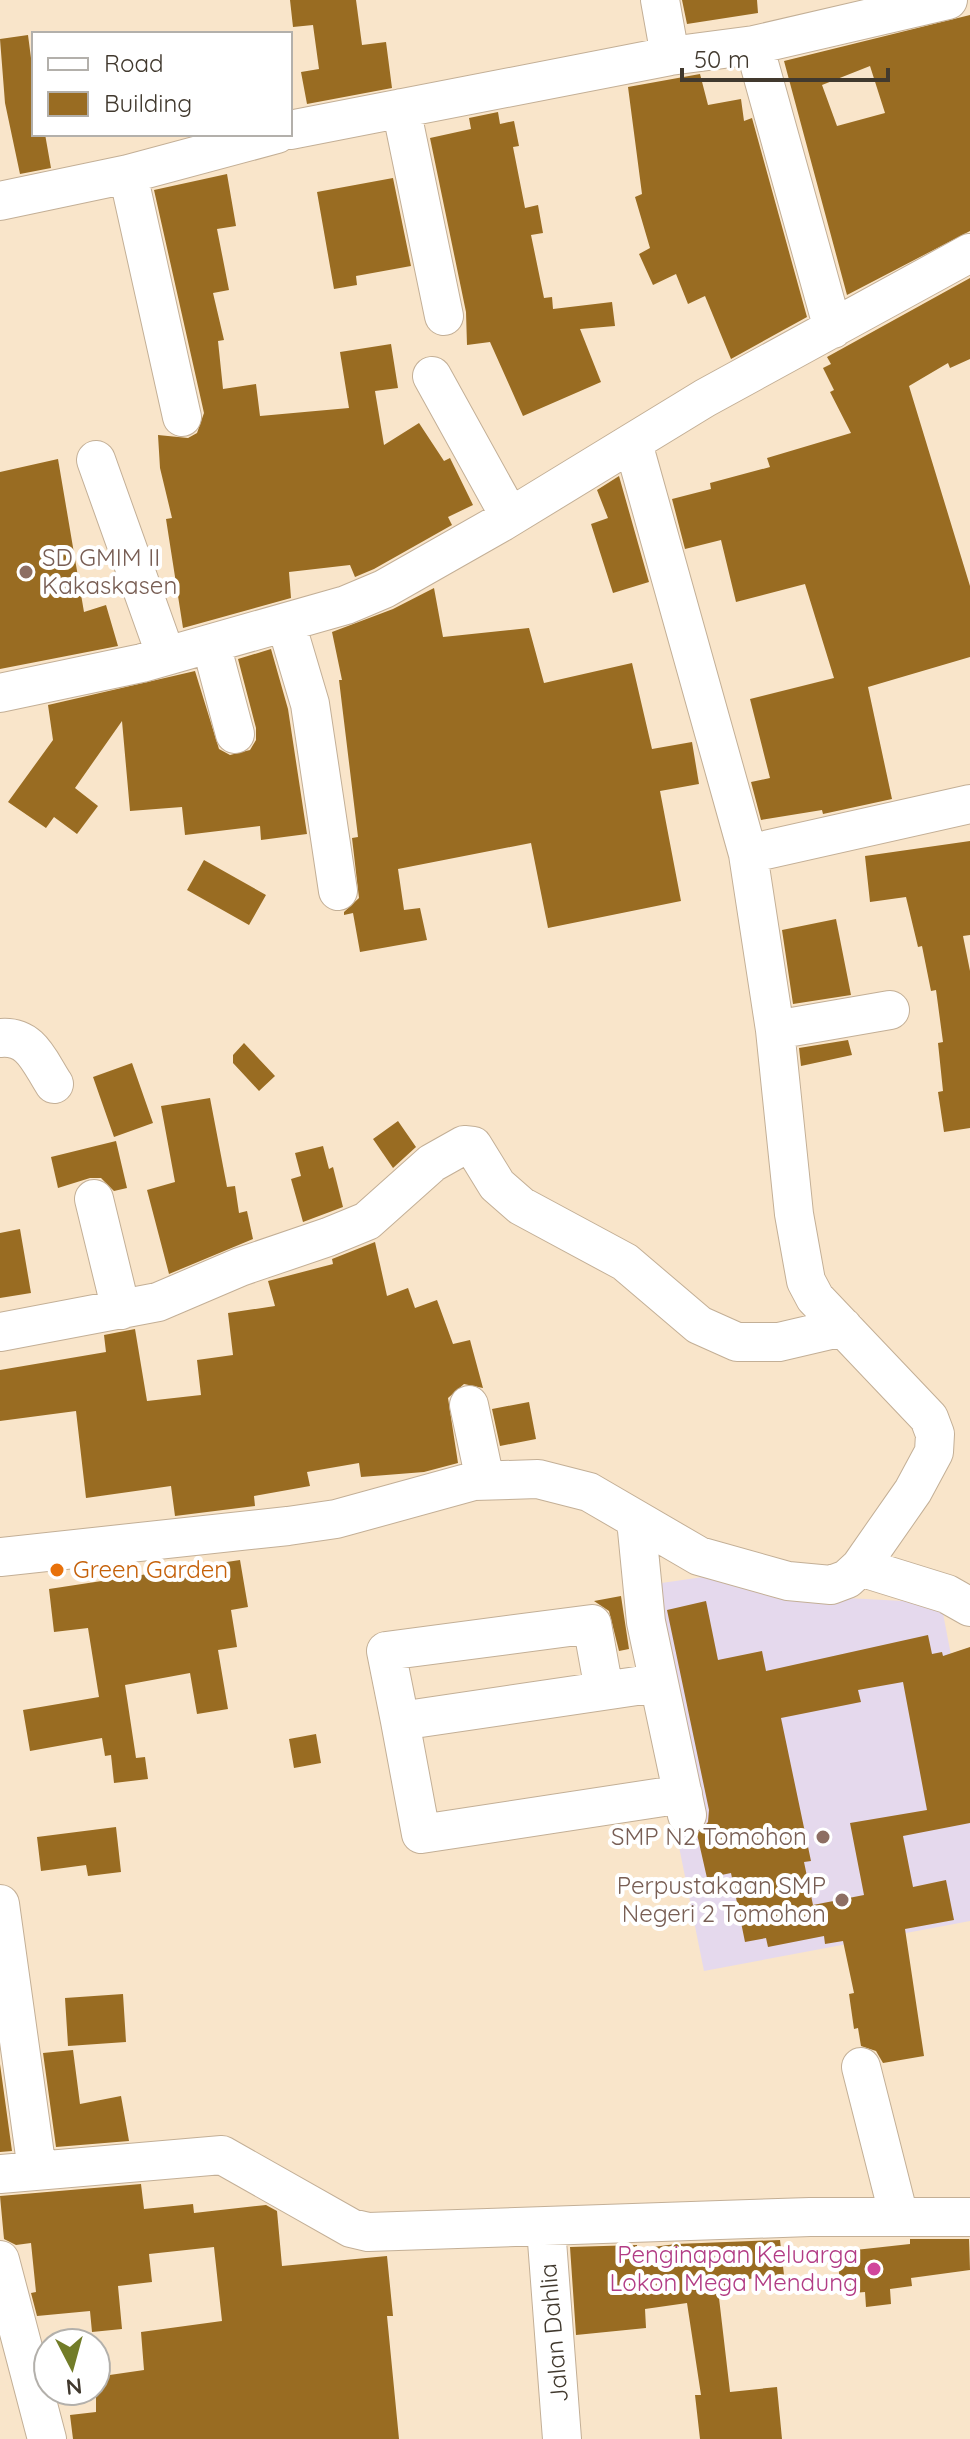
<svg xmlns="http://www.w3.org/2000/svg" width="970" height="2439" font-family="Quicksand,sans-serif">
	<rect width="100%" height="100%" fill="#f9e5ca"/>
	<path fill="#e5d9ed" d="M 710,1576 L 809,1596 L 941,1603 L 970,1754 L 970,1921 L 704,1971 L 627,1588 Z"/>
	<path fill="#996c22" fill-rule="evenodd" d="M 290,0 L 356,0 L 362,45 L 386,42 L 392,88 L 307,104 L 301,72 L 319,69 L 313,25 L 293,27 Z
		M 682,0 L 757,0 L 758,13 L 687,24 Z
		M 970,15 L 970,231 L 847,295 L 784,61 ZM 870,66 L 885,113 L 837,126 L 822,85 Z
		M 28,35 L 34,81 L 34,134 L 45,134 L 51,168 L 20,174 L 5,103 L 0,39 Z
		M 700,74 L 708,105 L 741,99 L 744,121 L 752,118 L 807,317 L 731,359 L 705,296 L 688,304 L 676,274 L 653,285 L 639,254 L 650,248 L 635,197 L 642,194 L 628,87 Z
		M 498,112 L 500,124 L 514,121 L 519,146 L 513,147 L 525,208 L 538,205 L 543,233 L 531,235 L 544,298 L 552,297 L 553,309 L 612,302 L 615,326 L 580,329 L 601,382 L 523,416 L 490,342 L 467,345 L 466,312 L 430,138 L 471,129 L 469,118 Z
		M 227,174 L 236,226 L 217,229 L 229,290 L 213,293 L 224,340 L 218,341 L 223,389 L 256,384 L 260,416 L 349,408 L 340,352 L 391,344 L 398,388 L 375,391 L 384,445 L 419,423 L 444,461 L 450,458 L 473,505 L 448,517 L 452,525 L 374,569 L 355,577 L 350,565 L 289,572 L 291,598 L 183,628 L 166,519 L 172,518 L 160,468 L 158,435 L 188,438 L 197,433 L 204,413 L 154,190 Z
		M 393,178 L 411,266 L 356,276 L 357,285 L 334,289 L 317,192 Z
		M 970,278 L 970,359 L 950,368 L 948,363 L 909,386 L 970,586 L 970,657 L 868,687 L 892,799 L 823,814 L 822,810 L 761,820 L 751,782 L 770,778 L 750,699 L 834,678 L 805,584 L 736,602 L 721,540 L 685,549 L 672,499 L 711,489 L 710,483 L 770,467 L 767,458 L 851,433 L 830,392 L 834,390 L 823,368 L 831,364 L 827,357 Z
		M 58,459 L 84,612 L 106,605 L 118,646 L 0,669 L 0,472 Z
		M 619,476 L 649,582 L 613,593 L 591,524 L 608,518 L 597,490 Z
		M 434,588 L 443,637 L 529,628 L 544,683 L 632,663 L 652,749 L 692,742 L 699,784 L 660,791 L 681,901 L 548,928 L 531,843 L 398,869 L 404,910 L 420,908 L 427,940 L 360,952 L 353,913 L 344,915 L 344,912 L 359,898 L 352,838 L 358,837 L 339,680 L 342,680 L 332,632 L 393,609 Z
		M 271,649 L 288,709 L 307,834 L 261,840 L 260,826 L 185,835 L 182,807 L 130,811 L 122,721 L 75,788 L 98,806 L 77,834 L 54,817 L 46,828 L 8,802 L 53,740 L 48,705 L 195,671 L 219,749 L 230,755 L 250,750 L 256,740 L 256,728 L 238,659 Z
		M 970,841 L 970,935 L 963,936 L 970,971 L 970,1128 L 944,1132 L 938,1092 L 943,1091 L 938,1043 L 943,1042 L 936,990 L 931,991 L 922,946 L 918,947 L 906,897 L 870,902 L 865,856 Z
		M 204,860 L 266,895 L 249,925 L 187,890 Z
		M 836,919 L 851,995 L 793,1004 L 782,930 Z
		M 848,1040 L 852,1055 L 801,1066 L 799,1048 Z
		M 244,1043 L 275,1076 L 259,1091 L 233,1063 L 233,1055 Z
		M 132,1063 L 153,1123 L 114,1137 L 93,1077 Z
		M 210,1098 L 227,1187 L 235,1186 L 239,1213 L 247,1211 L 253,1239 L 169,1274 L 147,1190 L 175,1182 L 161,1106 Z
		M 398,1121 L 416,1147 L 393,1168 L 373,1139 Z
		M 116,1141 L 127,1188 L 114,1191 L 101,1178 L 90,1178 L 58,1188 L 51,1157 Z
		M 323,1146 L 329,1169 L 333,1167 L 343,1207 L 303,1222 L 291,1179 L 301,1176 L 295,1153 Z
		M 20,1229 L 31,1293 L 0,1298 L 0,1233 Z
		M 375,1242 L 387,1296 L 408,1288 L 415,1308 L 437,1300 L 453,1344 L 470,1340 L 483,1388 L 464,1384 L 448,1398 L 458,1463 L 424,1472 L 361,1477 L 359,1463 L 307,1472 L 310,1486 L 254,1496 L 255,1506 L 175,1516 L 171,1486 L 86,1498 L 76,1411 L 0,1421 L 0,1370 L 106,1352 L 104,1335 L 135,1329 L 147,1401 L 201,1395 L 197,1360 L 233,1355 L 228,1313 L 275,1306 L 268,1281 L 333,1264 L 332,1259 Z
		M 529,1402 L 536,1439 L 500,1446 L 492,1409 Z
		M 240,1560 L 248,1607 L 231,1610 L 237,1647 L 218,1650 L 228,1709 L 197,1714 L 190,1673 L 125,1685 L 136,1758 L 145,1757 L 148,1779 L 114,1783 L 111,1755 L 105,1756 L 102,1738 L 30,1751 L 23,1710 L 99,1697 L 88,1628 L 54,1632 L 49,1589 Z
		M 621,1596 L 629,1649 L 619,1651 L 609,1611 L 594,1601 Z
		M 706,1601 L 718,1660 L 762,1651 L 766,1671 L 928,1635 L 932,1654 L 942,1652 L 943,1656 L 970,1647 L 970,1823 L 903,1836 L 913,1887 L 946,1880 L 954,1920 L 905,1929 L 924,2056 L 883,2063 L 876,2051 L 861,2046 L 858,2028 L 854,2029 L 849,1994 L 854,1993 L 843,1941 L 825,1944 L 824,1936 L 768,1947 L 766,1938 L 745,1942 L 731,1873 L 707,1878 L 697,1834 L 708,1822 L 709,1810 L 667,1610 ZM 903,1682 L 927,1810 L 850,1823 L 864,1895 L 813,1905 L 804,1862 L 811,1861 L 781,1718 L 861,1702 L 858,1690 Z
		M 316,1734 L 321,1763 L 294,1768 L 289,1739 Z
		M 116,1827 L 121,1872 L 88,1876 L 86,1865 L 41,1871 L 37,1837 Z
		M 123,1994 L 126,2042 L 68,2046 L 65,1998 Z
		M 73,2050 L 80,2104 L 121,2096 L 129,2141 L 56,2147 L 43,2053 Z
		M 0,2064 L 12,2151 L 0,2152 Z
		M 141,2184 L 144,2209 L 193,2204 L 194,2213 L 266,2205 L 277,2211 L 282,2266 L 387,2256 L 393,2316 L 387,2316 L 399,2439 L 73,2439 L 70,2415 L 96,2412 L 96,2377 L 144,2370 L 141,2332 L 222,2321 L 214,2247 L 149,2254 L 152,2282 L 118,2286 L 122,2329 L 92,2332 L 90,2311 L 37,2316 L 31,2293 L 36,2292 L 31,2243 L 16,2245 L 4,2239 L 0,2196 Z
		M 910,2239 L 969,2239 L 970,2270 L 911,2278 L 912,2286 L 890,2289 L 891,2304 L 866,2307 L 865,2292 L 841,2294 L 837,2252 L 910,2244 Z
		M 780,2240 L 784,2275 L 730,2281 L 732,2296 L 719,2298 L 730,2392 L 777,2387 L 782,2439 L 700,2439 L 695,2395 L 701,2395 L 687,2303 L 645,2309 L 646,2328 L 576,2335 L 570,2247 L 637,2245 L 637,2249 L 676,2244 Z"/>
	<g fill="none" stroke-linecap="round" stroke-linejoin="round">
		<defs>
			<path id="minor" d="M 660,0 L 670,56
				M 754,45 L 833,329
				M 401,108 L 444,316
				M 290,130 L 670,56 L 754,45 L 948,0
				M 128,174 L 182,417
				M 0,201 L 128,174 L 277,134
				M 432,376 L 510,517
				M 96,460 L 166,656
				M 286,623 L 310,704 L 338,891
				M 211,644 L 235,734
				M 0,693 L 142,663 L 346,605 L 384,589 L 502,522 L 705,398 L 970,253
				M 748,854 L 970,804
				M 775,1030 L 890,1010
				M 0,1038 C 31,1035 39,1061 54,1084
				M 94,1199 L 121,1310
				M 0,1332 L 158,1302 L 240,1267 L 328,1237 L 367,1221 L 432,1163 L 464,1145 L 473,1146 L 497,1185 L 521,1206 L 625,1262 L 699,1325 L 737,1342 L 779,1342 L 843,1327
				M 469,1405 L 485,1480
				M 636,1520 L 646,1622 L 687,1815
				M 0,1557 L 288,1526 L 336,1519 L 474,1481 L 538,1479 L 589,1492 L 699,1556 L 788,1581 L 831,1585 L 847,1579 L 860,1567 L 913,1491 L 934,1452 L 935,1434 L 929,1418 L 815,1298 L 806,1281 L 794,1214 L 775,1030 L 748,854 L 633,443
				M 860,1567 L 947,1594 L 970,1607
				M 657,1683 L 400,1721 L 421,1834 L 683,1794
				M 400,1721 L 386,1651 L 592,1624 L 604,1690
				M 0,1904 L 37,2170
				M 861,2067 L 899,2217
				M 0,2174 L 222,2155 L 351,2228 L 368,2232 L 810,2217 L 970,2217
				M 546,2228 L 562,2439
				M 0,2260 L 47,2439"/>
		</defs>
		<use href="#minor" stroke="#c3af96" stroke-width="40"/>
		<use href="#minor" stroke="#fff" stroke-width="38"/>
	</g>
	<g fill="#8d6e63" stroke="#fff" stroke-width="3">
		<circle cx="26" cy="572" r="8"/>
		<circle cx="823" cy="1837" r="8"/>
		<circle cx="842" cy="1900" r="8"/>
	</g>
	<circle fill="#e8710a" stroke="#fff" stroke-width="3" cx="57" cy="1570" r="8"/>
	<circle fill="#d1479c" stroke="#fff" stroke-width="3" cx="874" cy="2269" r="8"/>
	<g text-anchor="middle" stroke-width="8" stroke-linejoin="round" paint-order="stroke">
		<g font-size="24" fill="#785e54" stroke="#fff" text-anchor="end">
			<text x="42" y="566" text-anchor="start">SD GMIM II<tspan x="42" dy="28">Kakaskasen</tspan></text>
			<text x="807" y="1845">SMP N2 Tomohon</text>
			<text x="826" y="1894">Perpustakaan SMP<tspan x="826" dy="28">Negeri 2 Tomohon</tspan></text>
		</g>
		<g font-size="24" fill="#c56008" stroke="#fff" text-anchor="start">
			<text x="73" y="1578">Green Garden</text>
		</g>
		<g font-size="24" fill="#b23c85" stroke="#fff" text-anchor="end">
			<text x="858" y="2263">Penginapan Keluarga<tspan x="858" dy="28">Lokon Mega Mendung</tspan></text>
		</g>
		<g font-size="24" fill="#41392e" stroke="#fff">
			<text transform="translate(554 2333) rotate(-95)" y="8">Jalan Dahlia</text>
		</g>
	</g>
	<rect x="32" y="32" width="260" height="104" fill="#ffffff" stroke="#b3b0ab" stroke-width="2"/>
	<rect x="48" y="58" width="40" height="12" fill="#ffffff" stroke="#b3b0ab" stroke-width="2"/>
	<text x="104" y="72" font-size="24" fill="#41392e">Road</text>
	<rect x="48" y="92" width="40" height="24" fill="#996c22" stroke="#b3b0ab" stroke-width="2"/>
	<text x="104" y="112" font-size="24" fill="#41392e">Building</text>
	<g transform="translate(72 2367) rotate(174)"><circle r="38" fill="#ffffff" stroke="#b3b0ab" stroke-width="2"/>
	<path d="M0-6L14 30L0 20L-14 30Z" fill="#727c28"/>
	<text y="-12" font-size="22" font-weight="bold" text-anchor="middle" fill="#41392e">N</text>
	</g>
	<path d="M682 68v12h206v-12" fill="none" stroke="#41392e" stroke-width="4"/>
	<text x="694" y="68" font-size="24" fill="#41392e" stroke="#ffffff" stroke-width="6" paint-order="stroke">50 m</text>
</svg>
